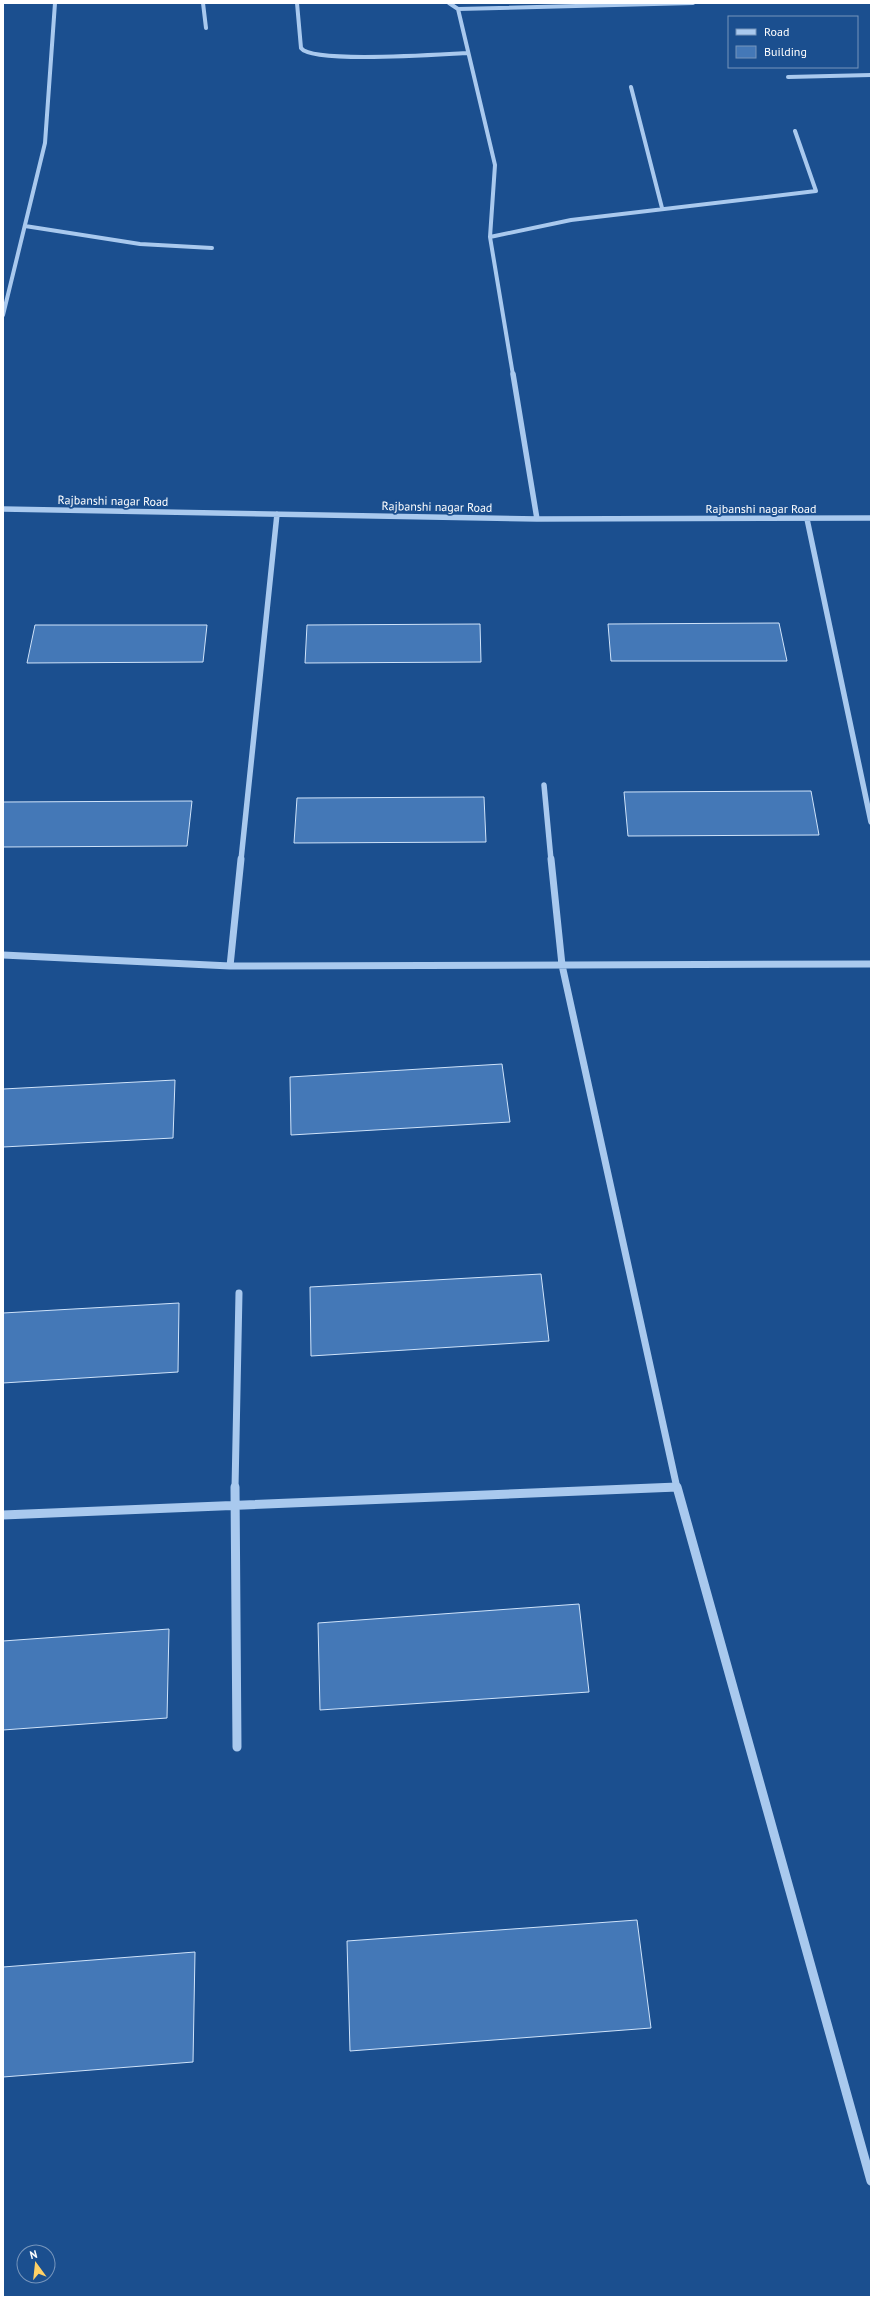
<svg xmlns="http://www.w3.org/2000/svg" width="874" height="2300" font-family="'PT Sans',sans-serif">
	<rect width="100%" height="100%" fill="#1b4f8f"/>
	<path fill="#4478b7" stroke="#cfe3fa" d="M 779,623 L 787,661 L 611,661 L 608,624 Z
		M 480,624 L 481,662 L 305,663 L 307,625 Z
		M 35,625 L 207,625 L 203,662 L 27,663 Z
		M 811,791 L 819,835 L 628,836 L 624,792 Z
		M 484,797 L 486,842 L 294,843 L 297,798 Z
		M 192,801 L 187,846 L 3,847 L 3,802 Z
		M 502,1064 L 510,1122 L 291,1135 L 290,1077 Z
		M 175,1080 L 173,1138 L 3,1147 L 3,1089 Z
		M 541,1274 L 549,1341 L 311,1356 L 310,1287 Z
		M 179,1303 L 178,1372 L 3,1383 L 3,1313 Z
		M 579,1604 L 589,1692 L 320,1710 L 318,1623 Z
		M 169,1629 L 167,1718 L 3,1730 L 3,1641 Z
		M 637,1920 L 651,2028 L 350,2051 L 347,1941 Z
		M 195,1952 L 193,2062 L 3,2077 L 3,1967 Z"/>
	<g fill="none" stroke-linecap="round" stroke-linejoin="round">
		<path stroke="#a9c9ee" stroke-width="4" d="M 203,3 L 206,28
			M 297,3 L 301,48 C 312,64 444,54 468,53
			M 449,3 L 458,9
			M 788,77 L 871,75
			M 631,87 L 662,208
			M 25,226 L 140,244 L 212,248
			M 490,237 L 571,220 L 816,191 L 795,131
			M 3,315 L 45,143 L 55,3
			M 513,375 L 490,237 L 495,165 L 458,9 L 693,3"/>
		<path stroke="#a9c9ee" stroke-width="5.5" d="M 513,374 L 537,519
			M 3,509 L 537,519 L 871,518
			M 807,519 L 871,822
			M 544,785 L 551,860
			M 241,860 L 277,514"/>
		<path stroke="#a9c9ee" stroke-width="7" d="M 551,859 L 562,965 L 677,1488
			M 3,955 L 230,966 L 871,964
			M 230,966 L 241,859
			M 235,1488 L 239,1293
			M 664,1488 L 677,1487"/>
		<path stroke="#a9c9ee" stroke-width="9" d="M 235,1487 L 237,1747
			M 677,1487 L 871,2181
			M 3,1515 L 677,1487"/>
	</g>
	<g text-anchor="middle" stroke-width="4" stroke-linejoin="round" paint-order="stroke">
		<g font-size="12" fill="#fff" stroke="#1b4f8f">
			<text transform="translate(113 501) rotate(1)" y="4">Rajbanshi nagar Road</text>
			<text transform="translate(437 507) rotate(1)" y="4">Rajbanshi nagar Road</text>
			<text x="761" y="513">Rajbanshi nagar Road</text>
		</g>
	</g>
	<rect width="874" height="2300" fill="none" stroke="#ffffff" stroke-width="8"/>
	<rect x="728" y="16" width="130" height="52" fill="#1b4f8f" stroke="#7695bc"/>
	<rect x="736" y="29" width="20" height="6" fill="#a9c9ee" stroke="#7695bc"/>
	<text x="764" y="36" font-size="12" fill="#ffffff">Road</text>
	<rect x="736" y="46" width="20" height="12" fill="#4478b7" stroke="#7695bc"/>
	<text x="764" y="56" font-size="12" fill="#ffffff">Building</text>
	<g transform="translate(36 2264) rotate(345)"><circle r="19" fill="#1b4f8f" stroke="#7695bc"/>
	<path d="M0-3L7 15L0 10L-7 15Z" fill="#ffd166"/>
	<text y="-6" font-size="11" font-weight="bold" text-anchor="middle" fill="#ffffff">N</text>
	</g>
</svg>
